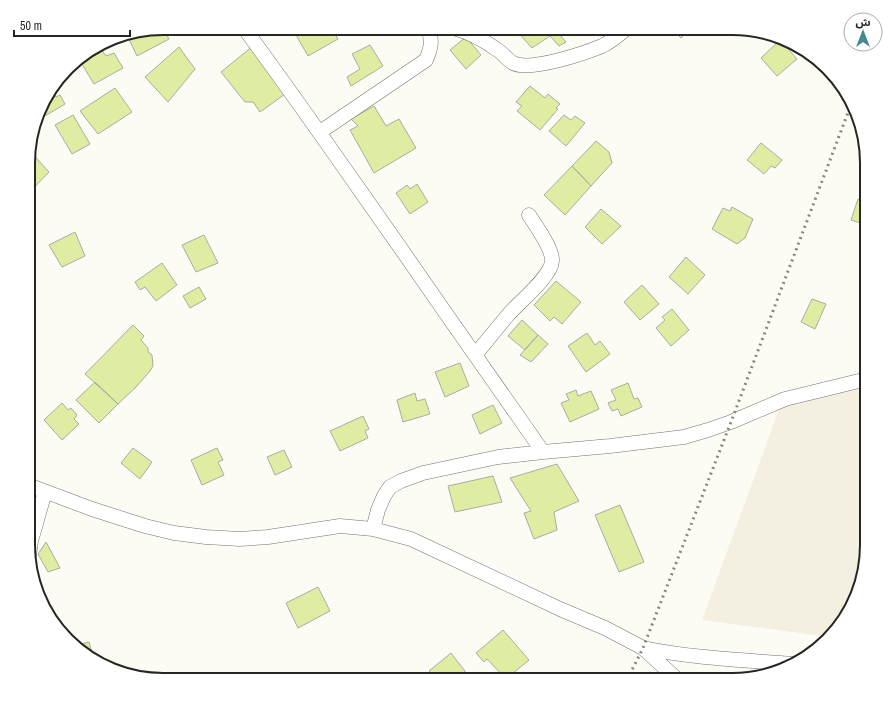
<svg xmlns="http://www.w3.org/2000/svg" width="895" height="708" font-family="'Archivo Narrow','Noto Sans Arabic',sans-serif">
	<rect width="100%" height="100%" fill="#fdfcf4"/>
	<path fill="#f3f0e1" d="M 867,385 L 867,554 L 857,597 L 833,634 L 830,637 L 702,620 L 781,404 Z"/>
	<path fill="#dfeda3" stroke="#aaaba5" d="M 163,28 L 169,39 L 137,56 L 127,35 L 131,33 Z
		M 292,28 L 339,28 L 340,29 L 335,34 L 338,39 L 308,56 Z
		M 514,28 L 554,28 L 566,42 L 559,46 L 550,36 L 532,48 Z
		M 596,28 L 611,28 L 604,36 Z
		M 671,28 L 691,28 L 681,38 Z
		M 466,37 L 481,55 L 466,69 L 450,50 Z
		M 780,40 L 797,59 L 777,76 L 761,58 Z
		M 370,45 L 383,66 L 351,86 L 347,77 L 360,69 L 352,54 Z
		M 253,46 L 288,92 L 260,112 L 253,102 L 245,102 L 221,72 Z
		M 179,47 L 195,69 L 168,102 L 145,77 Z
		M 101,49 L 106,56 L 114,53 L 123,68 L 94,84 L 80,61 Z
		M 530,86 L 545,98 L 548,94 L 560,104 L 556,108 L 558,109 L 540,130 L 517,111 L 522,106 L 516,102 Z
		M 115,88 L 132,112 L 98,134 L 80,111 Z
		M 51,89 L 56,97 L 60,95 L 65,104 L 45,116 L 41,110 L 46,96 Z
		M 374,106 L 386,126 L 399,119 L 416,148 L 374,173 L 350,130 L 358,126 L 351,119 Z
		M 73,115 L 90,144 L 72,154 L 55,125 Z
		M 564,115 L 571,120 L 575,116 L 585,123 L 566,146 L 549,131 Z
		M 596,141 L 609,152 L 612,163 L 591,186 L 572,166 Z
		M 761,143 L 782,160 L 775,168 L 771,166 L 764,174 L 747,160 Z
		M 29,150 L 49,172 L 29,193 Z
		M 572,166 L 591,186 L 565,215 L 544,195 Z
		M 417,184 L 428,202 L 410,214 L 396,193 L 407,185 L 410,189 Z
		M 858,199 L 867,202 L 867,225 L 851,220 Z
		M 732,207 L 753,219 L 745,238 L 737,244 L 712,229 L 723,208 L 730,211 Z
		M 601,209 L 621,226 L 602,244 L 585,227 Z
		M 75,232 L 85,256 L 62,267 L 49,245 Z
		M 204,235 L 218,263 L 196,272 L 182,245 Z
		M 686,257 L 705,275 L 688,294 L 669,277 Z
		M 162,263 L 177,285 L 156,301 L 145,287 L 140,290 L 135,282 Z
		M 556,281 L 581,302 L 562,324 L 554,317 L 550,321 L 534,305 Z
		M 642,285 L 659,304 L 640,320 L 624,302 Z
		M 199,287 L 206,299 L 190,308 L 183,296 Z
		M 812,299 L 826,304 L 815,329 L 801,322 Z
		M 672,309 L 689,330 L 671,346 L 656,328 L 665,320 L 662,317 Z
		M 522,320 L 538,335 L 525,350 L 508,336 Z
		M 133,325 L 144,336 L 141,340 L 148,348 L 148,352 L 152,355 L 153,366 L 150,371 L 136,387 L 118,404 L 85,374 Z
		M 587,333 L 595,345 L 600,341 L 610,354 L 586,372 L 568,346 Z
		M 538,335 L 548,344 L 531,362 L 520,355 Z
		M 460,363 L 469,386 L 445,397 L 435,372 Z
		M 95,382 L 118,404 L 99,423 L 76,400 Z
		M 628,383 L 634,399 L 638,398 L 642,407 L 621,416 L 618,409 L 612,411 L 608,403 L 616,400 L 611,390 Z
		M 576,390 L 578,396 L 591,391 L 599,409 L 570,422 L 561,403 L 569,400 L 566,394 Z
		M 415,393 L 417,401 L 425,399 L 430,414 L 403,422 L 397,400 Z
		M 62,403 L 68,410 L 71,408 L 77,415 L 74,419 L 79,424 L 62,440 L 44,420 Z
		M 493,405 L 502,423 L 480,434 L 472,415 Z
		M 363,416 L 369,429 L 365,431 L 368,438 L 340,451 L 330,431 Z
		M 133,448 L 152,462 L 140,479 L 121,463 Z
		M 217,448 L 223,460 L 218,462 L 224,475 L 202,485 L 191,460 Z
		M 284,450 L 292,467 L 275,475 L 267,457 Z
		M 557,464 L 579,501 L 554,512 L 557,530 L 534,539 L 524,513 L 531,511 L 510,478 Z
		M 493,476 L 502,502 L 455,512 L 448,486 Z
		M 620,505 L 644,562 L 619,572 L 595,515 Z
		M 46,542 L 60,568 L 48,572 L 38,554 Z
		M 318,587 L 330,611 L 298,628 L 286,603 Z
		M 503,630 L 529,660 L 506,679 L 487,659 L 484,662 L 476,653 Z
		M 89,642 L 94,659 L 73,646 Z
		M 451,653 L 468,675 L 463,680 L 437,680 L 429,671 Z"/>
	<g fill="none" stroke-linecap="round" stroke-linejoin="round">
		<defs>
			<path id="street" d="M 244,28 C 299,102 351,178 404,253 C 450,320 497,386 543,452
				M 453,28 C 470,32 485,41 499,51 C 504,55 508,60 513,63 C 530,72 585,53 602,46 C 611,42 619,35 627,28
				M 320,132 L 426,60 C 431,48 433,41 428,28
				M 475,355 C 486,342 497,328 508,315 C 519,302 551,277 552,261 C 553,249 536,226 529,215
				M 28,485 L 92,509 L 145,526 L 174,533 L 206,537 L 240,539 L 268,537 L 340,526 L 373,529 L 411,539 L 560,609 L 605,628 L 643,648 L 678,680
				M 373,529 L 378,510 L 384,496 L 390,487 L 401,481 L 423,473 L 498,457 L 543,452 L 610,446 L 684,437 L 708,430 L 731,422 L 785,399 L 867,379
				M 29,556 L 31,541 L 45,492
				M 643,648 C 692,658 742,660 792,664"/>
		</defs>
		<use href="#street" stroke="#75736d" stroke-width="15"/>
		<use href="#street" stroke="#fff" stroke-width="14"/>
		<path stroke="#878680" stroke-width="3" stroke-dasharray="2 4" stroke-linecap="butt" d="M 627,680 L 643,648 L 731,422 L 852,102"/>
	</g>
	<path d="M0 0H895V708H0ZM163 35H732A128 128 0 0 1 860 163V545A128 128 0 0 1 732 673H163A128 128 0 0 1 35 545V163A128 128 0 0 1 163 35Z" fill="#fff" fill-rule="evenodd"/>
	<path fill="none" stroke="#272623" stroke-width="2" d="M163 35H732A128 128 0 0 1 860 163V545A128 128 0 0 1 732 673H163A128 128 0 0 1 35 545V163A128 128 0 0 1 163 35Z"/>
	<g transform="translate(863 32)"><circle r="19" fill="#ffffff" stroke="#a9a8a7"/>
	<path d="M0-3L7 15L0 10L-7 15Z" fill="#438a8e"/>
	<text y="-6" font-size="11" font-weight="bold" text-anchor="middle" fill="#272623">ش</text>
	</g>
	<path d="M14 30v6h116v-6" fill="none" stroke="#272623" stroke-width="2"/>
	<text x="20" y="30" font-size="12" fill="#272623" stroke="#ffffff" stroke-width="3" paint-order="stroke">50 m</text>
</svg>
